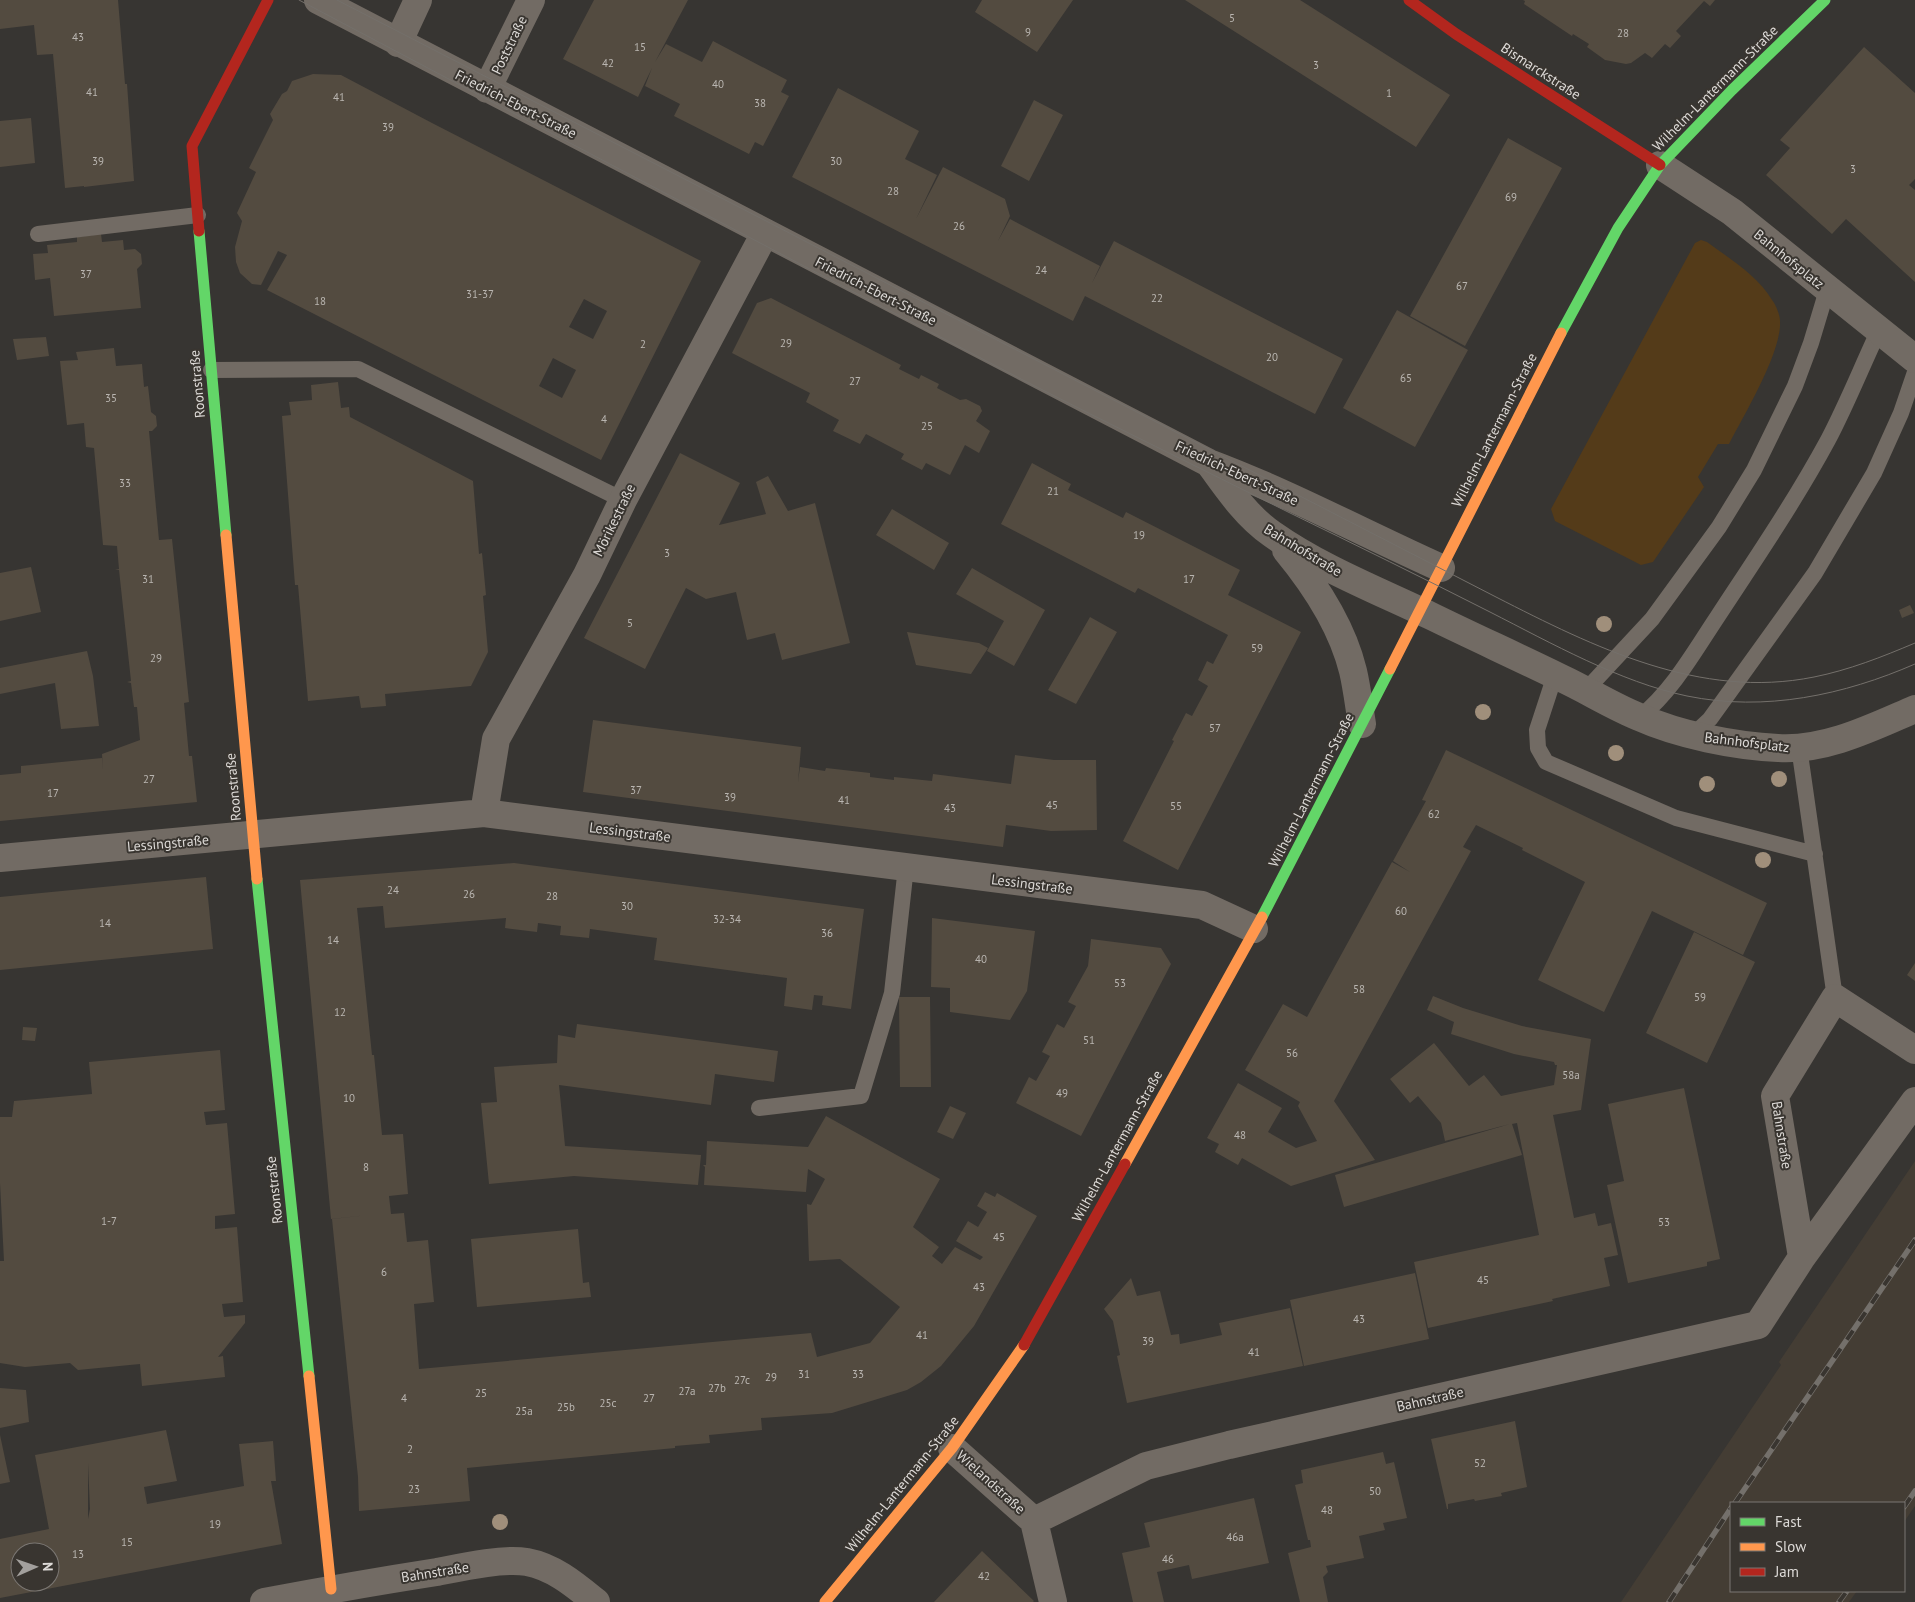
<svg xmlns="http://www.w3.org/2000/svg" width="1915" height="1602" font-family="'PT Sans',sans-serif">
	<rect width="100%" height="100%" fill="#373532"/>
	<path fill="#443d34" d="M 1915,1161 L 1915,1506 L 1904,1522 L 1904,1503 L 1731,1503 L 1731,1591 L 1857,1591 L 1849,1602 L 1621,1602 L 1781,1365 L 1779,1362 Z"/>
	<path fill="#543b19" d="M 1701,240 L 1707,242 C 1730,259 1757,275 1772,300 C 1776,305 1780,315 1780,321 C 1782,352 1744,415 1729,444 L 1718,444 L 1698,477 L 1704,487 L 1653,562 L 1641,565 L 1555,521 L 1551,509 L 1695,243 Z"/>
	<path fill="#534b40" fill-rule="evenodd" d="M 0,0 L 118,0 L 125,84 L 127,84 L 134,181 L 84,187 L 84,186 L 65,188 L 53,54 L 37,55 L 34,25 L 0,29 Z
		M 594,0 L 688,0 L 655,62 L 666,44 L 702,62 L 713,41 L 787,80 L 781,92 L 789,96 L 763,146 L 755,142 L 749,154 L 674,116 L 680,104 L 645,86 L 652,68 L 638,97 L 563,59 Z
		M 982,0 L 1073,0 L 1037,52 L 975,12 Z
		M 1185,0 L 1300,0 L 1450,95 L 1416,147 Z
		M 1523,0 L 1715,0 L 1710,6 L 1704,1 L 1676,31 L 1681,36 L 1670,48 L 1665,44 L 1652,58 L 1645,53 L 1631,63 L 1626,64 L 1605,60 L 1587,47 L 1589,44 L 1573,34 L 1572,36 L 1524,4 L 1525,1 Z
		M 1864,47 L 1915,93 L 1915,179 L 1909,185 L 1915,190 L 1915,282 L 1846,219 L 1832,234 L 1766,175 L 1790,148 L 1780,140 Z
		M 313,74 L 341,75 L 432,123 L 701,261 L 601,460 L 267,290 L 287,255 L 278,251 L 261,285 L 252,284 L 240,273 L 236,262 L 235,247 L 242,221 L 237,213 L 256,172 L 249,168 L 273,120 L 270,114 L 282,94 L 287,91 L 292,81 ZM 584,299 L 607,311 L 593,339 L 569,327 ZM 553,358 L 576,370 L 562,398 L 539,386 Z
		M 838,88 L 919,131 L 905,159 L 937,175 L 916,219 L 943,167 L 1005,199 L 1010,216 L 998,241 L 1010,219 L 1100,266 L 1092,283 L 1114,241 L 1343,359 L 1315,414 L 1085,296 L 1073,321 L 792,177 Z
		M 1034,100 L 1063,115 L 1029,181 L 1001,166 Z
		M 31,118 L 35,163 L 0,167 L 0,121 Z
		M 1508,138 L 1562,168 L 1465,346 L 1410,316 Z
		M 101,234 L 102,242 L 123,240 L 124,250 L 135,249 L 141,254 L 142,264 L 137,269 L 141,308 L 54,316 L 50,278 L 35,280 L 33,254 L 48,253 L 47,245 L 77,242 L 77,237 Z
		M 771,298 L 901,365 L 899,369 L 919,379 L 921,375 L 939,384 L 937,388 L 960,400 L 966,399 L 980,406 L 982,411 L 976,421 L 990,431 L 979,453 L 965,445 L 950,475 L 926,463 L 922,470 L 901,459 L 904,454 L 866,434 L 860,444 L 833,431 L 839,420 L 806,402 L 810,393 L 732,353 L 757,303 Z
		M 1397,310 L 1468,350 L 1415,447 L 1343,408 Z
		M 46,337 L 49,356 L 17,360 L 13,339 Z
		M 114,348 L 116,366 L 142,364 L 144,387 L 148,386 L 151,412 L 156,416 L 157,426 L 152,431 L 149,431 L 159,540 L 172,539 L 189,702 L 184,703 L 189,756 L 192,756 L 197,802 L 0,821 L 0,775 L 21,773 L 21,766 L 102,758 L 103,770 L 102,754 L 140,740 L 137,707 L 134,707 L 131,683 L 127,682 L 131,681 L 119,570 L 115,570 L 119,569 L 117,546 L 103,545 L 94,448 L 86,447 L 84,423 L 67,425 L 60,361 L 78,360 L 76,352 Z
		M 338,382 L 341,408 L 349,407 L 350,417 L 473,481 L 479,554 L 482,553 L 486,595 L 483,596 L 488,652 L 471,686 L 385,694 L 386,706 L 361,708 L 359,696 L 308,701 L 298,585 L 295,585 L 282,416 L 291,415 L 289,402 L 312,400 L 311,385 Z
		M 680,453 L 740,483 L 719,525 L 766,514 L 756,482 L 768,476 L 788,511 L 815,503 L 850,643 L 782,660 L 775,633 L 747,640 L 736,592 L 706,599 L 686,588 L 645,669 L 584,638 Z
		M 1032,463 L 1071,484 L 1068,490 L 1123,518 L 1126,512 L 1240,570 L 1228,595 L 1301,632 L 1178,870 L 1123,841 L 1174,741 L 1172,740 L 1186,713 L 1192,716 L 1208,686 L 1198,680 L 1207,661 L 1213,664 L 1228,635 L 1138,588 L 1135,593 L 1001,524 Z
		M 892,509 L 949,543 L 934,570 L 876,535 Z
		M 31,567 L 41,612 L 0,621 L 0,573 Z
		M 972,568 L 1045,610 L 1014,666 L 987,651 L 1004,621 L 956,594 Z
		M 1910,605 L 1914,613 L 1902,618 L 1899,610 Z
		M 1090,617 L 1117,632 L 1076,704 L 1048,690 Z
		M 907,632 L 979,643 L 988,648 L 971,674 L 916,665 Z
		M 87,651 L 93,676 L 99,726 L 61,729 L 55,683 L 0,694 L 0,668 Z
		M 593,720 L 801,747 L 798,782 L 800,767 L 825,771 L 826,768 L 870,773 L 870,777 L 894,780 L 894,777 L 932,781 L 933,774 L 1011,784 L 1015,755 L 1054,760 L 1096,760 L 1097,830 L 1051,831 L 1006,825 L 1003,847 L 583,792 Z
		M 1446,750 L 1767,903 L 1743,955 L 1652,911 L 1604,1012 L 1538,980 L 1585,882 L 1522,850 L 1523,848 L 1476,825 L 1463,847 L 1471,851 L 1334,1101 L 1375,1160 L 1291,1186 L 1242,1158 L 1238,1165 L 1215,1152 L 1219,1144 L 1207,1138 L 1238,1083 L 1282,1108 L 1268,1132 L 1296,1148 L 1317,1141 L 1298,1106 L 1300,1102 L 1245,1070 L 1283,1004 L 1307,1017 L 1392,862 L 1410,872 L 1393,861 L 1426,801 L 1422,800 Z
		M 514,863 L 864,909 L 851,1009 L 822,1005 L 823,996 L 814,995 L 812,1010 L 784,1006 L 787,978 L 654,960 L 657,938 L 590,929 L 589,938 L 560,935 L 561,926 L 538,923 L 537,932 L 505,928 L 506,918 L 385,928 L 383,906 L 357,908 L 372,1055 L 374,1055 L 382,1135 L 403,1134 L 408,1194 L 389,1196 L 391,1214 L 404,1213 L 407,1242 L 428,1240 L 434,1302 L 414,1304 L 419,1369 L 811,1333 L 817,1357 L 870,1343 L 900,1307 L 840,1259 L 809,1261 L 807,1204 L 811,1205 L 825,1179 L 808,1169 L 806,1192 L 704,1185 L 705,1167 L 703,1165 L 706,1165 L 707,1141 L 808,1147 L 826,1116 L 940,1179 L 913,1227 L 939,1247 L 932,1256 L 942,1264 L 955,1247 L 980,1260 L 983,1257 L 956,1241 L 968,1221 L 978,1227 L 987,1212 L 977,1206 L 985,1192 L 995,1197 L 997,1193 L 1037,1216 L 974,1326 L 941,1366 L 921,1382 L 907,1390 L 832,1413 L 761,1418 L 762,1430 L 709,1435 L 710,1443 L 675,1446 L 675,1448 L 467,1468 L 470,1501 L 359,1511 L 358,1477 L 332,1219 L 368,1215 L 331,1219 L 300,880 Z
		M 206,877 L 213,949 L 0,970 L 0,897 Z
		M 932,918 L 1035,931 L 1027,991 L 1010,1020 L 950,1012 L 950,988 L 931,987 Z
		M 1694,932 L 1755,962 L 1707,1063 L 1646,1033 Z
		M 1091,939 L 1161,948 L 1171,964 L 1081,1136 L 1016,1103 L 1029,1077 L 1036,1081 L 1050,1056 L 1042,1052 L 1057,1024 L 1064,1028 L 1076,1006 L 1068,1002 L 1088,966 Z
		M 1915,963 L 1915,981 L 1907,975 Z
		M 1433,996 L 1463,1008 L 1522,1026 L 1591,1039 L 1581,1110 L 1553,1115 L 1574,1218 L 1595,1213 L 1598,1226 L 1611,1223 L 1618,1255 L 1604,1258 L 1610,1286 L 1552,1299 L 1553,1301 L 1428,1328 L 1414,1262 L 1539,1235 L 1517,1123 L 1512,1124 L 1522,1155 L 1344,1207 L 1335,1175 L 1510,1124 L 1445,1141 L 1441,1123 L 1418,1096 L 1410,1103 L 1390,1079 L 1434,1043 L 1469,1086 L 1484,1075 L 1501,1096 L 1554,1085 L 1557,1065 L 1555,1065 L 1554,1062 L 1514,1054 L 1451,1034 L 1454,1022 L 1427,1010 Z
		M 899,997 L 930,997 L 931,1087 L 900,1087 Z
		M 577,1024 L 778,1051 L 774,1082 L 715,1074 L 711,1105 L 559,1085 L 565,1146 L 701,1155 L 698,1185 L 574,1176 L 489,1184 L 481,1103 L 497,1102 L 494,1067 L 557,1063 L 558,1035 L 575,1038 Z
		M 23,1027 L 37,1028 L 35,1041 L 22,1040 Z
		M 220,1050 L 225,1110 L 204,1112 L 206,1125 L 227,1123 L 235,1214 L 215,1216 L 215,1229 L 237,1227 L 243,1302 L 222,1304 L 224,1317 L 245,1315 L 245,1323 L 218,1357 L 223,1356 L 225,1377 L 142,1386 L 140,1364 L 78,1370 L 70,1363 L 25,1367 L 0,1363 L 0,1261 L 4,1261 L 0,1183 L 0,1117 L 12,1117 L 14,1101 L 92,1094 L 89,1062 Z
		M 1684,1088 L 1720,1259 L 1707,1262 L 1707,1266 L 1628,1283 L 1607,1185 L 1624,1181 L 1608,1104 Z
		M 950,1106 L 966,1113 L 953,1139 L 937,1132 Z
		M 578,1229 L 583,1283 L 589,1282 L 591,1297 L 477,1307 L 471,1239 Z
		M 1415,1273 L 1429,1339 L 1304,1366 L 1290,1300 Z
		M 1131,1278 L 1137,1296 L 1160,1291 L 1171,1335 L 1179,1334 L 1180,1344 L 1222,1335 L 1219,1323 L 1290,1308 L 1303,1366 L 1127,1403 L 1117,1356 L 1120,1355 L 1113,1321 L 1104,1309 Z
		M 0,1388 L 26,1390 L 29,1422 L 0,1428 Z
		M 1515,1421 L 1527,1487 L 1501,1493 L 1502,1496 L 1475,1501 L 1474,1499 L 1448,1504 L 1448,1509 L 1447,1509 L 1431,1439 Z
		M 166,1430 L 177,1481 L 144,1487 L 147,1504 L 244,1486 L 239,1444 L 273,1441 L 276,1481 L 271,1481 L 282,1544 L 0,1598 L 0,1539 L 49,1529 L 35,1455 ZM 88,1463 L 90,1509 L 88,1519 ZM 20,1552 L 50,1552 L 50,1582 L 20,1582 Z
		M 0,1435 L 10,1482 L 0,1484 Z
		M 1383,1452 L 1386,1464 L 1394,1462 L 1407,1518 L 1383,1523 L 1385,1530 L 1359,1536 L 1364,1558 L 1326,1566 L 1328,1572 L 1323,1577 L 1328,1602 L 1300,1602 L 1288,1553 L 1311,1547 L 1310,1540 L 1308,1540 L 1295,1485 L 1303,1483 L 1301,1470 Z
		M 1254,1498 L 1269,1563 L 1192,1579 L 1189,1565 L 1157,1572 L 1164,1602 L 1133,1602 L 1122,1553 L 1150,1547 L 1144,1523 Z
		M 982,1551 L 1034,1601 L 1033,1602 L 934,1602 Z"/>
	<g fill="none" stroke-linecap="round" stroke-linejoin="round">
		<path stroke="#726b64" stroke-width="16" d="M 38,234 L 198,215
			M 211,370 L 358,369 L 623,500
			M 1555,675 L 1537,730 L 1538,748 L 1546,762 L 1676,818 L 1815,854
			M 1586,690 L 1652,619 L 1719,527 L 1754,470 L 1795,386 L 1811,343 L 1827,290
			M 1640,717 C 1673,690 1694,652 1718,616 C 1756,558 1795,501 1828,440 C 1847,404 1862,366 1879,330
			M 1693,735 L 1710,719 L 1723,701 L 1815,573 L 1874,473 L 1901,413 L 1915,372
			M 1799,747 L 1835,998
			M 759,1108 L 861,1096 L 892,993 L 906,867"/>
		<path stroke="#726b64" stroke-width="28" d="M 318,0 L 1209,463 C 1289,493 1363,533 1441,568
			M 398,43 L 418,0
			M 487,89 L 531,0
			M 1660,165 L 1732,212 L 1915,359
			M 1209,463 C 1227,488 1246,516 1272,534 C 1320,568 1379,591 1431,616 C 1474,637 1518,657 1561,678 C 1587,690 1612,706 1639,717 C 1679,735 1735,746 1778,748 C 1826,751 1873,727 1915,709
			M 1286,550 C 1315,585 1342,626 1353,671 C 1357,688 1359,706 1362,724
			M 484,813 L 496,739 L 587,575 L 623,500 L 765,233
			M 0,858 L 484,813 L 1202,905 L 1254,929
			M 1802,1257 L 1915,1101
			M 952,1448 L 1034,1521 L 1053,1602
			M 1034,1521 L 1146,1466 L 1229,1445 L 1758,1325 L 1802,1257 L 1775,1096 L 1835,998 L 1915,1050
			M 264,1602 C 322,1591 379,1581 437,1572 C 462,1567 502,1558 527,1562 C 554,1567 575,1585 596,1602"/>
		<path stroke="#63d668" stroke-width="11" d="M 199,231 L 226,535
			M 1561,333 L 1618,228 L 1660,165 L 1732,90 L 1825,0
			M 257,879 L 309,1376
			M 1262,917 L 1390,669"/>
		<path stroke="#ff974d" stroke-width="11" d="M 226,535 L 257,879
			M 1390,669 L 1561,333
			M 1125,1164 L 1262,917
			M 309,1376 L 331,1589
			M 825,1602 L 952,1448 L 1024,1345"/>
		<path stroke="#b3261e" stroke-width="11" d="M 1409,0 L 1456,34 L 1660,165
			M 199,231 L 192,146 L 268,0
			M 1024,1345 L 1125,1164"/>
		<path stroke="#74706b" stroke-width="1" d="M 299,0 C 540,127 781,255 1023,380 C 1111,425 1200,468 1288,512 C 1356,545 1423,578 1490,612 C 1551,643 1620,682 1687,696 C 1765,712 1844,695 1915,664
			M 337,0 L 1496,597 C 1594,647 1700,700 1814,677 C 1849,670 1882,657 1915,643"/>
		<defs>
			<path id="rail" d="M 1735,1503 L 1915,1240
				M 1904,1507 L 1915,1491
				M 1669,1602 L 1731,1508
				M 1839,1602 L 1847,1591"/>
		</defs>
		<use href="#rail" stroke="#74706b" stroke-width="5.5"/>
		<use href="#rail" stroke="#393530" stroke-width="4" stroke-dasharray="11" stroke-linecap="butt"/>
	</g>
	<g fill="#a08f7b">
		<circle cx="1604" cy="624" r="8"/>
		<circle cx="1483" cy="712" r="8"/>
		<circle cx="1616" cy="753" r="8"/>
		<circle cx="1779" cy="779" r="8"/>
		<circle cx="1707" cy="784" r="8"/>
		<circle cx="1763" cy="860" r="8"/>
		<circle cx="500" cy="1522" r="8"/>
	</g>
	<g text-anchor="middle" stroke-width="4" stroke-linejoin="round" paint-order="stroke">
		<g font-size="11" fill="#bab6b1">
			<text x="1232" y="22">5</text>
			<text x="1028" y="36">9</text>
			<text x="1623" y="37">28</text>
			<text x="78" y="41">43</text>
			<text x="640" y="51">15</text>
			<text x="608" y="67">42</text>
			<text x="1316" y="69">3</text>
			<text x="718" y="88">40</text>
			<text x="92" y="96">41</text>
			<text x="1389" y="97">1</text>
			<text x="339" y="101">41</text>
			<text x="760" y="107">38</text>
			<text x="388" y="131">39</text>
			<text x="98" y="165">39</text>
			<text x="836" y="165">30</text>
			<text x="1853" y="173">3</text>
			<text x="893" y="195">28</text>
			<text x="1511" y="201">69</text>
			<text x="959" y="230">26</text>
			<text x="1041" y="274">24</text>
			<text x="86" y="278">37</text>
			<text x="1462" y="290">67</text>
			<text x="480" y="298">31-37</text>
			<text x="1157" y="302">22</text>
			<text x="320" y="305">18</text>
			<text x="786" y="347">29</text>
			<text x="643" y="348">2</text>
			<text x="1272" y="361">20</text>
			<text x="1406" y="382">65</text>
			<text x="855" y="385">27</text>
			<text x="111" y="402">35</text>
			<text x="604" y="423">4</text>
			<text x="927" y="430">25</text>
			<text x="125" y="487">33</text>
			<text x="1053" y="495">21</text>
			<text x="1139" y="539">19</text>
			<text x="667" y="557">3</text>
			<text x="148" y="583">31</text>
			<text x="1189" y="583">17</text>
			<text x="630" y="627">5</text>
			<text x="1257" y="652">59</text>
			<text x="156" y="662">29</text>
			<text x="1215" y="732">57</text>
			<text x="149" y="783">27</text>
			<text x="636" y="794">37</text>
			<text x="53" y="797">17</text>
			<text x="730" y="801">39</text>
			<text x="844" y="804">41</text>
			<text x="1052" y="809">45</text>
			<text x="1176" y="810">55</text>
			<text x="950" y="812">43</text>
			<text x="1434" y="818">62</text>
			<text x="393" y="894">24</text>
			<text x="469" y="898">26</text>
			<text x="552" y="900">28</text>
			<text x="627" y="910">30</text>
			<text x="1401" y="915">60</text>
			<text x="727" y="923">32-34</text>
			<text x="105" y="927">14</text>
			<text x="827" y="937">36</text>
			<text x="333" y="944">14</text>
			<text x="981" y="963">40</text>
			<text x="1120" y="987">53</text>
			<text x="1359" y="993">58</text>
			<text x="1700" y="1001">59</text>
			<text x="340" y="1016">12</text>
			<text x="1089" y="1044">51</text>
			<text x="1292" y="1057">56</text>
			<text x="1571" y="1079">58a</text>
			<text x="1062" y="1097">49</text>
			<text x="349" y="1102">10</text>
			<text x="1240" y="1139">48</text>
			<text x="366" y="1171">8</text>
			<text x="109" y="1225">1-7</text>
			<text x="1664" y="1226">53</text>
			<text x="999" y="1241">45</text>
			<text x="384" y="1276">6</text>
			<text x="1483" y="1284">45</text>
			<text x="979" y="1291">43</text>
			<text x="1359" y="1323">43</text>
			<text x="922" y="1339">41</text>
			<text x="1148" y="1345">39</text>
			<text x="1254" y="1356">41</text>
			<text x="804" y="1378">31</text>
			<text x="858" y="1378">33</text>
			<text x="771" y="1381">29</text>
			<text x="742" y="1384">27c</text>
			<text x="717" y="1392">27b</text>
			<text x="687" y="1395">27a</text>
			<text x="481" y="1397">25</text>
			<text x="404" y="1402">4</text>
			<text x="649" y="1402">27</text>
			<text x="608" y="1407">25c</text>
			<text x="566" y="1411">25b</text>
			<text x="524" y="1415">25a</text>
			<text x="410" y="1453">2</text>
			<text x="1480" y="1467">52</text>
			<text x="414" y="1493">23</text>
			<text x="1375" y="1495">50</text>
			<text x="1327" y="1514">48</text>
			<text x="215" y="1528">19</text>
			<text x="1235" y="1541">46a</text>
			<text x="127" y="1546">15</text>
			<text x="78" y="1558">13</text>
			<text x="1168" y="1563">46</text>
			<text x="984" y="1580">42</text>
		</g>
		<g font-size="14" fill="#dddad7" stroke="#393530">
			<text transform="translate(509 45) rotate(-64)" y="5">Poststraße</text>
			<text transform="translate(1541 71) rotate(33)" y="5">Bismarckstraße</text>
			<text transform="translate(1715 88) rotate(-45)" y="5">Wilhelm-Lantermann-Straße</text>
			<text transform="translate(516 104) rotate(27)" y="5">Friedrich-Ebert-Straße</text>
			<text transform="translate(1789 259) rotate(39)" y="5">Bahnhofsplatz</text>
			<text transform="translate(876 291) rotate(27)" y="5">Friedrich-Ebert-Straße</text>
			<text transform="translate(197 384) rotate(-95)" y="5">Roonstraße</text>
			<text transform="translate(1494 430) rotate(-63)" y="5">Wilhelm-Lantermann-Straße</text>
			<text transform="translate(1237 473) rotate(25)" y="5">Friedrich-Ebert-Straße</text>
			<text transform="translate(614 520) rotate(-64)" y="5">Mörikestraße</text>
			<text transform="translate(1303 550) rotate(31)" y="5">Bahnhofstraße</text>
			<text transform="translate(1747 742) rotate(7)" y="5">Bahnhofsplatz</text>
			<text transform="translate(233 787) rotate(-95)" y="5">Roonstraße</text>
			<text transform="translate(1311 790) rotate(-63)" y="5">Wilhelm-Lantermann-Straße</text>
			<text transform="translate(630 832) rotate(7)" y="5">Lessingstraße</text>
			<text transform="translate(168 843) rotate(-5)" y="5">Lessingstraße</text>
			<text transform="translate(1032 884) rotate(7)" y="5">Lessingstraße</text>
			<text transform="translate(1782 1135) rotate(81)" y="5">Bahnstraße</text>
			<text transform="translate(1117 1146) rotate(-61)" y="5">Wilhelm-Lantermann-Straße</text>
			<text transform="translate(274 1190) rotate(-96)" y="5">Roonstraße</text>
			<text transform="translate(1430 1399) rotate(-13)" y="5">Bahnstraße</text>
			<text transform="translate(991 1482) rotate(42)" y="5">Wielandstraße</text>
			<text transform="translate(902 1484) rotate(-51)" y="5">Wilhelm-Lantermann-Straße</text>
			<text transform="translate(435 1572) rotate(-9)" y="5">Bahnstraße</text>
		</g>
	</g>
	<rect x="1730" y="1502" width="175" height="90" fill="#393530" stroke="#7b7773"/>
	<rect x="1740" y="1518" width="25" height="8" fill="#63d668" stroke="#7b7773"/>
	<text x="1775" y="1527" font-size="15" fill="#dddad7">Fast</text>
	<rect x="1740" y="1543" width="25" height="8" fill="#ff974d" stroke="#7b7773"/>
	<text x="1775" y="1552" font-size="15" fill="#dddad7">Slow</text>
	<rect x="1740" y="1568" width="25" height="8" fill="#b3261e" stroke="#7b7773"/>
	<text x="1775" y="1577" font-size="15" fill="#dddad7">Jam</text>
	<g transform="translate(35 1567) rotate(88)"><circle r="24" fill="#393530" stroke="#7b7773"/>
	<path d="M0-4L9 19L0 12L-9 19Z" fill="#a3a09d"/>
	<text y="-8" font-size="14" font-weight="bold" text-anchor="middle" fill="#dddad7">N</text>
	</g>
</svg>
